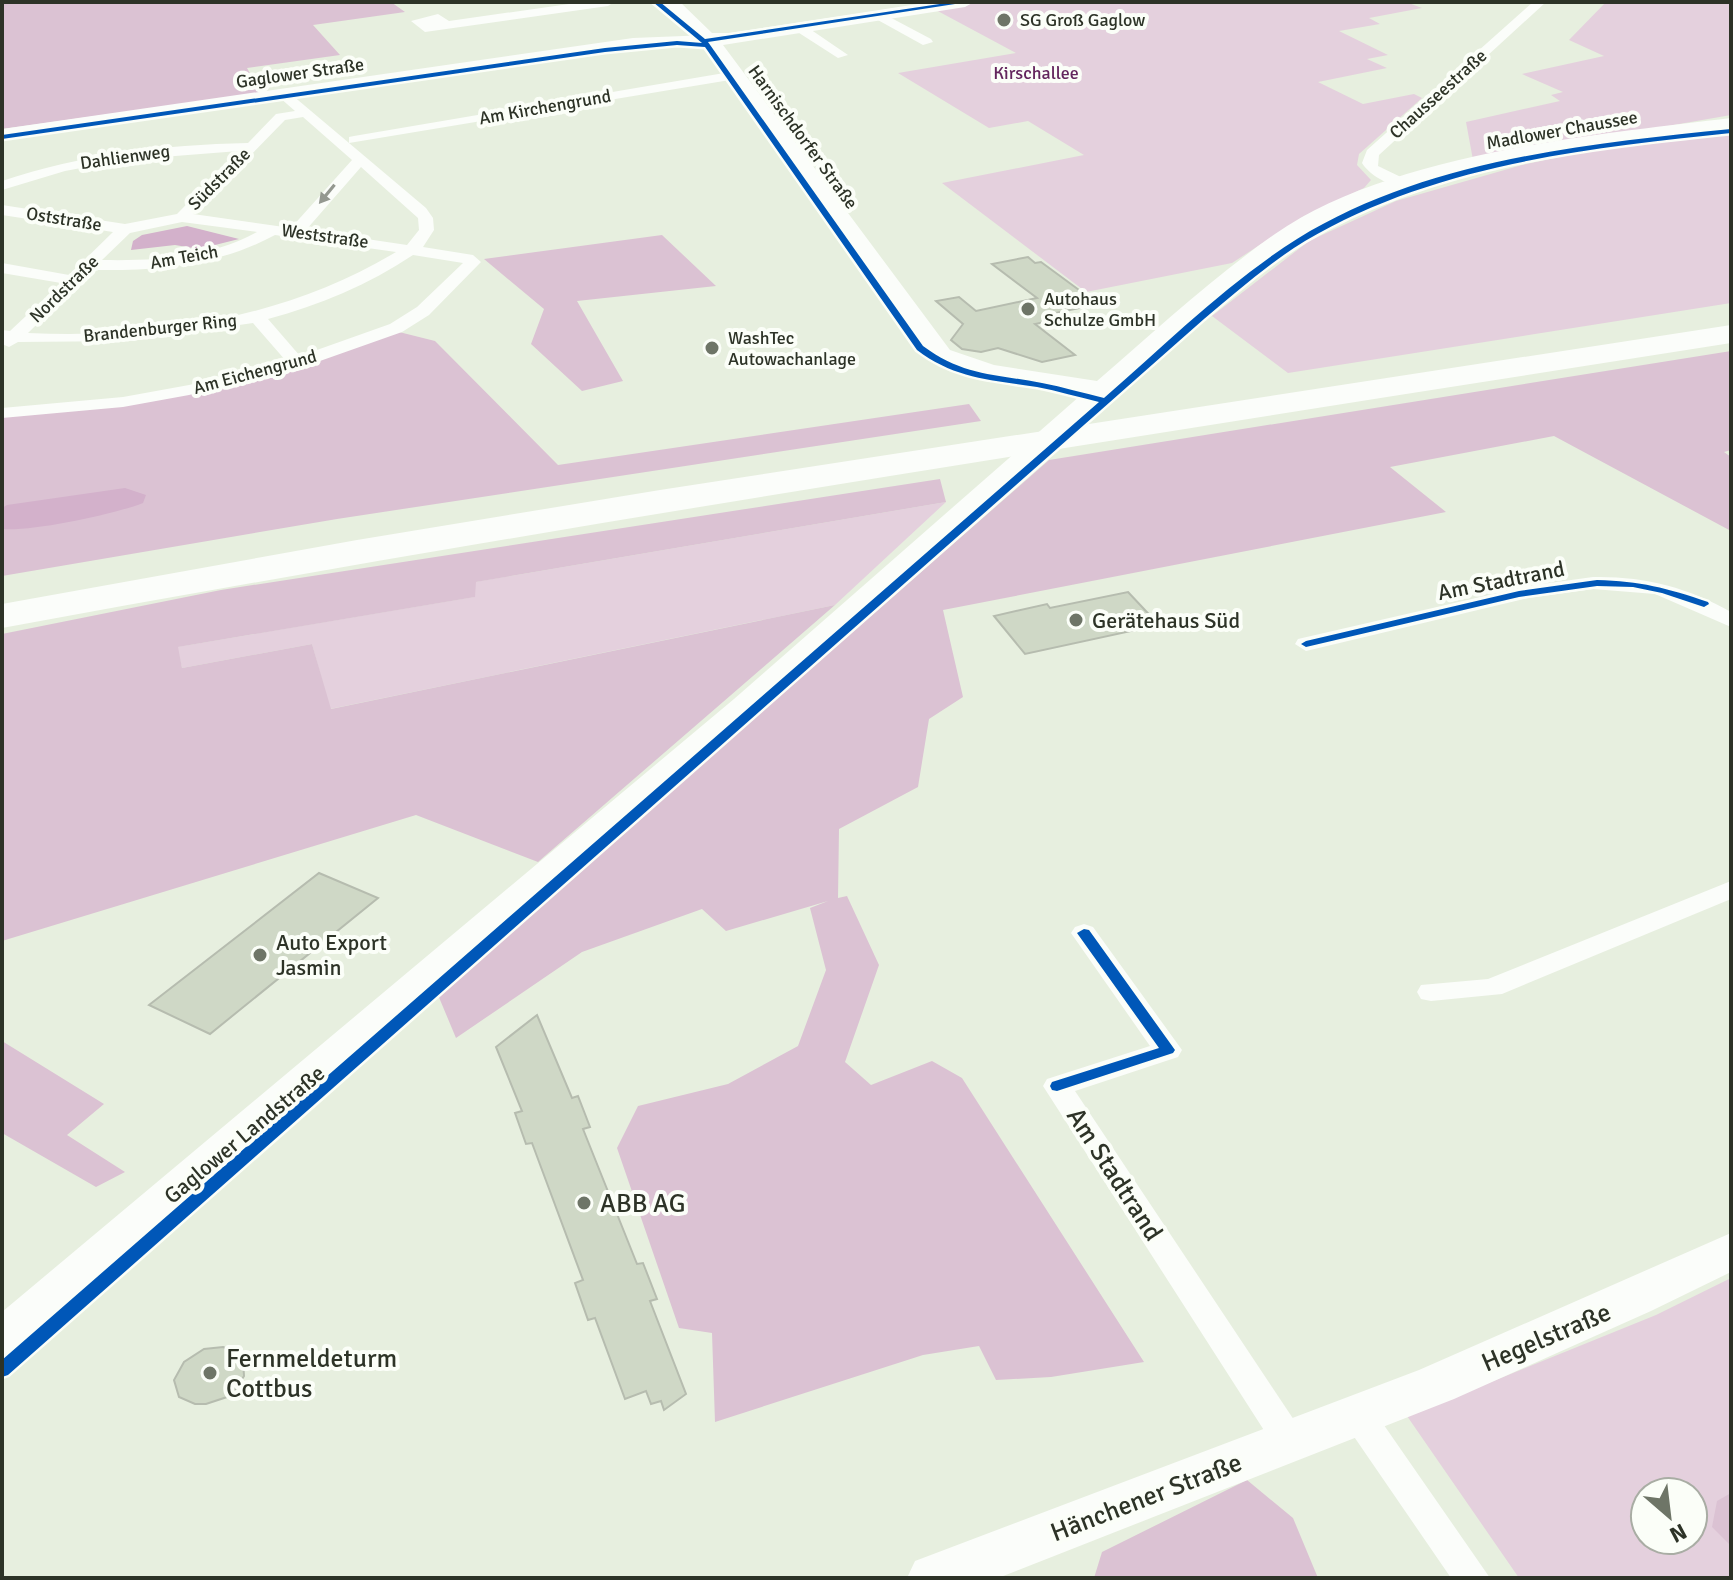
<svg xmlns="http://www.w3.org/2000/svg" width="1733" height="1580" font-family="Signika,sans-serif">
	<rect width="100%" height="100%" fill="#e7efdf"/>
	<path fill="#e4d0dd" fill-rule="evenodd" d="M 977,2 L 1406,2 L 1422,8 L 1369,18 L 1380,24 L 1339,31 L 1388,55 L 1367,59 L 1387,68 L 1318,82 L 1363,104 L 1414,94 L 1422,98 L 1359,154 L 1357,165 L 1371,180 L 1364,188 L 1304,216 L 1232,263 L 1086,292 L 942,183 L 1084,155 L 1028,121 L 989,128 L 898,73 L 1016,53 L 934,9 Z
		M 1606,2 L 1731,2 L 1731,115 L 1473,160 L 1466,122 L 1560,101 L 1551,95 L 1563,92 L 1522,74 L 1604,56 L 1569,40 Z
		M 1731,134 L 1731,303 L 1288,373 L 1212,316 L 1309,241 L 1396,201 L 1522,165 L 1598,149 Z
		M 946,502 L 835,605 L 330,709 L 312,644 L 182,668 L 177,647 L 474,597 L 475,582 Z
		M 1731,1278 L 1731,1578 L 1519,1578 L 1407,1416 L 1656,1315 ZM 1645,1492 L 1693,1492 L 1693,1540 L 1645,1540 Z"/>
	<path fill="#dbc2d3" d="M 2,2 L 391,2 L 405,12 L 313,25 L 340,55 L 247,68 L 261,93 L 2,129 Z
		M 662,235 L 716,286 L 577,301 L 623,381 L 582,391 L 531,344 L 544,309 L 484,259 Z
		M 395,331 L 435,341 L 558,465 L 969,404 L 981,421 L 337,519 L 2,576 L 2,417 L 190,393 Z
		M 1731,351 L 1731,450 L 1724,452 L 1731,457 L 1731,531 L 1554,436 L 1390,467 L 1446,512 L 943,610 L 963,697 L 929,719 L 918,787 L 839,829 L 838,898 L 847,896 L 879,965 L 845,1062 L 871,1085 L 932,1061 L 962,1078 L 1144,1362 L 1051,1377 L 996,1380 L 979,1346 L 923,1355 L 715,1422 L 712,1333 L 679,1328 L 617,1148 L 638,1106 L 728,1084 L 798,1046 L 826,970 L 810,908 L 828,901 L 726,931 L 702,909 L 582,952 L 456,1038 L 438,995 L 1049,460 Z
		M 940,479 L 946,502 L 476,582 L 475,597 L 178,647 L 182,668 L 312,644 L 331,709 L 835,605 L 538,862 L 416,815 L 2,941 L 2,634 L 221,590 Z
		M 2,1041 L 104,1104 L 67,1135 L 125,1172 L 96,1187 L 2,1133 Z
		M 1247,1480 L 1293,1518 L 1318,1578 L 1094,1578 L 1102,1552 Z
		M 1731,1493 L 1731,1546 L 1712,1527 L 1717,1501 Z"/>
	<path fill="#d3b1cb" d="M 187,226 L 239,239 L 199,249 L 175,245 L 131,250 L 133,241 L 142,235 Z
		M 125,488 L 146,495 L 143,503 C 115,514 31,532 2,529 L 2,508 L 7,505 Z"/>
	<path fill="#cfd8c6" stroke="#b6bcaf" stroke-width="2" d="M 1028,257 L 1035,263 L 1041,262 L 1098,304 L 1056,313 L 1064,318 L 1035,324 L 1075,355 L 1042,362 L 998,348 L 981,352 L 962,349 L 951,340 L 963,324 L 936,301 L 959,297 L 976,311 L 1037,298 L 992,264 Z
		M 1128,592 L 1159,625 L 1025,654 L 994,616 L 1047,604 L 1050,608 Z
		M 319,873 L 378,898 L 210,1034 L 149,1005 Z
		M 537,1015 L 572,1098 L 578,1096 L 590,1127 L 583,1129 L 637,1264 L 643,1263 L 657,1299 L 650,1301 L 686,1394 L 664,1410 L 661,1401 L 651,1404 L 646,1391 L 625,1399 L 595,1318 L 588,1320 L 575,1283 L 583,1280 L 532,1143 L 526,1144 L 515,1113 L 522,1111 L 496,1047 Z
		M 223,1347 L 238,1353 L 243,1360 L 244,1376 L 235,1390 L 227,1397 L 206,1404 L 195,1404 L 179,1397 L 174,1380 L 184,1362 L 204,1349 Z"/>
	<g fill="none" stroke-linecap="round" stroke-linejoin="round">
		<path fill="#fbfdfa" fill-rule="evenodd" d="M 583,2 L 614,2 L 608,6 L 425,32 L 411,21 L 438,14 L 449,21 Z
			M 1533,2 L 1546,2 L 1379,155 L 1378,166 L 1407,180 L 1407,186 C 1392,188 1370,176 1362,163 L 1367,150 Z
			M 880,12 L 931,39 L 933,42 L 923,45 L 876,19 L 874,16 Z
			M 800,24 L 804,25 L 848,55 L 838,58 L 796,31 L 794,28 Z
			M 709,35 L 715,39 L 713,42 L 633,46 L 292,95 L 349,143 L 349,137 L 354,136 L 736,71 L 742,75 L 736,79 L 349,143 L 426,208 L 433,218 L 434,230 L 423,247 L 473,255 L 481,262 L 429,315 L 402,332 L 303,367 L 189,395 L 123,407 L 2,418 L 2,408 L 123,397 L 189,385 L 286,361 L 253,323 L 129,341 L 18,342 L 9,347 L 2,344 L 2,330 L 10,331 L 61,283 L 2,273 L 2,263 L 69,275 L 113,232 L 2,215 L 2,205 L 125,224 L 177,214 L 239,151 L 124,160 L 65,171 L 2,190 L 2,181 C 82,154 163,145 248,143 L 276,114 L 295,111 L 279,97 L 2,137 L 2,129 L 633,38 ZM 303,117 L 352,160 L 291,228 L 193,214 L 285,120 ZM 361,167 L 418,218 L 419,230 L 407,245 L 306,230 ZM 182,222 L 257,232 C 210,258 154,261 102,260 L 130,233 ZM 275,235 L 396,252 C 286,318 155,339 28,333 L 92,270 C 155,271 218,266 275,235 ZM 413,255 L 463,263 L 417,307 L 390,324 L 300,356 L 268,319 C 320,305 368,285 413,255 Z
			M 1593,577 C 1642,576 1688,587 1731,612 L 1731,627 L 1655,594 L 1593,589 L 1528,598 L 1306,651 L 1295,644 L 1298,639 L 1528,586 Z
			M 1731,881 L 1731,899 L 1502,994 L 1431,1001 L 1421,999 L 1417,992 L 1421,985 L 1488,979 Z
			M 1084,924 L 1093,927 L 1182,1050 L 1178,1057 L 1075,1091 L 1302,1432 L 1307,1442 L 1302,1452 L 1290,1457 L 1278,1452 L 1043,1086 L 1047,1079 L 1150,1046 L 1071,933 L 1075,927 Z
			M 1358,1401 L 1370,1405 L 1490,1578 L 1451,1578 L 1346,1425 L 1341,1415 L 1346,1405 Z"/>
		<path fill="#fbfdfa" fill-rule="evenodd" d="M 661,2 L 680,2 L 712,33 L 730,33 L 931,2 L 974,2 L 965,7 L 723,45 L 950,350 L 994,365 L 1097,381 C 1155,331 1212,278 1275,234 C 1392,153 1592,135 1731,118 L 1731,130 L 1582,148 L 1437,179 L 1357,208 L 1293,243 L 1193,323 L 758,713 L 19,1355 L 2,1361 L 2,1312 L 734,699 L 1081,395 L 990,380 L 932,362 L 709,52 Z
			M 1731,1233 L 1731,1272 L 1651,1311 L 1454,1399 L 998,1578 L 907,1578 L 915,1561 L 1419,1370 Z"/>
		<path fill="#fbfdfa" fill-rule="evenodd" d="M 1731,325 L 1731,343 C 1154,434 577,522 2,628 L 2,604 L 357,540 L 660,490 Z"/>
		<defs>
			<path id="cycleway" d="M 653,2 L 660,2 L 705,39 L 953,2 L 968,2 L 708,42 L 923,346 C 963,376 996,374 1042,383 C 1063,387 1083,393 1104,398 C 1166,344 1227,283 1297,239 C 1425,160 1584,144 1731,129 L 1731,133 C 1586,148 1433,165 1305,241 C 1269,263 1236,292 1204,319 L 8,1375 L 2,1377 L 2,1360 L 1099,402 C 1078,397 1058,391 1037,387 C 992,380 955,379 917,350 L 705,47 L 677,45 L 605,52 L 2,139 L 2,135 L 605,48 L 677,41 L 702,43 Z
				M 1597,580 C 1640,581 1667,588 1708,602 L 1709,604 L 1704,607 L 1662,593 L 1633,587 L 1597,586 L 1519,597 L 1306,647 L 1301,644 L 1306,641 L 1519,591 Z
				M 1084,929 L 1089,930 L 1175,1050 L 1173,1053 L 1057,1091 L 1052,1090 L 1050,1086 L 1052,1082 L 1159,1048 L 1077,933 Z"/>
		</defs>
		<use href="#cycleway" stroke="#fbfef8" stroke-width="5"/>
		<use href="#cycleway" fill="#0057b8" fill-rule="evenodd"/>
	</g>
	<defs><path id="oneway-solid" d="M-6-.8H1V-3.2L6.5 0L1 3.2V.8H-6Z" transform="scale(2)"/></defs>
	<use fill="#949890" href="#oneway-solid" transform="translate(327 194) rotate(129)"/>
	<g fill="#6e7567" stroke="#fbfef8" stroke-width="3">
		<circle cx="1004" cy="20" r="8"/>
		<circle cx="1028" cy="309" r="8"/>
		<circle cx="712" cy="348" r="8"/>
		<circle cx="1076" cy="620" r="8"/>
		<circle cx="260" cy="955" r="8"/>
		<circle cx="584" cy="1203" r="8"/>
		<circle cx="210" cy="1373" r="8"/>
	</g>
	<g text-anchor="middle" stroke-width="8" stroke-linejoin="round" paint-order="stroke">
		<g font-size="18" fill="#2d3327" stroke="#fbfef8" text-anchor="start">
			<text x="1020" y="26">SG Groß Gaglow</text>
			<text x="1044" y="305">Autohaus<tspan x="1044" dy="21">Schulze GmbH</tspan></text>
			<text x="728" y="344">WashTec<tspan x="728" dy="21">Autowachanlage</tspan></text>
		</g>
		<g font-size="18" fill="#2d3327" stroke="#fbfef8">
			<text transform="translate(300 73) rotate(-8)" y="6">Gaglower Straße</text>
			<text transform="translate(1438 94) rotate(-42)" y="6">Chausseestraße</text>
			<text transform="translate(545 107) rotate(-10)" y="6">Am Kirchengrund</text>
			<text transform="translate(1562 130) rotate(-10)" y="6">Madlower Chaussee</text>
			<text transform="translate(803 137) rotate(54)" y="6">Harnischdorfer Straße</text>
			<text transform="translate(125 157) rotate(-8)" y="6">Dahlienweg</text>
			<text transform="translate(219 179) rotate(-45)" y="6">Südstraße</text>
			<text transform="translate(64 219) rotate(9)" y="6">Oststraße</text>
			<text transform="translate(325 236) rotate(8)" y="6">Weststraße</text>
			<text transform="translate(184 257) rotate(-10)" y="6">Am Teich</text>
			<text transform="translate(64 289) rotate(-44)" y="6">Nordstraße</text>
			<text transform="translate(160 328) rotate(-6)" y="6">Brandenburger Ring</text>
			<text transform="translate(255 372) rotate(-15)" y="6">Am Eichengrund</text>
		</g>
		<g font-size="18" fill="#63255d" stroke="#fbfef8">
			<text x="1036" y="79">Kirschallee</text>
		</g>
		<g font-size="22" fill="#2d3327" stroke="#fbfef8">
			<text transform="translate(1501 580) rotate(-11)" y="8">Am Stadtrand</text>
			<text transform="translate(244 1134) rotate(-40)" y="8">Gaglower Landstraße</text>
		</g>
		<g font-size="22" fill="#2d3327" stroke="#fbfef8" text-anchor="start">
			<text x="1092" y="628">Gerätehaus Süd</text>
			<text x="276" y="950">Auto Export<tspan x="276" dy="25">Jasmin</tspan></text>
		</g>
		<g font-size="26" fill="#2d3327" stroke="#fbfef8">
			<text transform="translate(1115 1174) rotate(57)" y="9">Am Stadtrand</text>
			<text transform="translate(1546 1337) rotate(-23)" y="9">Hegelstraße</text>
			<text transform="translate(1146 1497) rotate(-21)" y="9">Hänchener Straße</text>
		</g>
		<g font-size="26" fill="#2d3327" stroke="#fbfef8" text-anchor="start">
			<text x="600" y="1212">ABB AG</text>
			<text x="226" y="1367">Fernmeldeturm<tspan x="226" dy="30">Cottbus</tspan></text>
		</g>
	</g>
	<rect width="1733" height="1580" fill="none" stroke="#2d3327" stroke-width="8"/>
	<g transform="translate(1669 1516) rotate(152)"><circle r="38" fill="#fbfef8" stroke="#a9ada4" stroke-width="2"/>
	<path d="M0-6L14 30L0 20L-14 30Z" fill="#6e7567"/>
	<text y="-12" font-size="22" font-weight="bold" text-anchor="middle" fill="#2d3327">N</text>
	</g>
</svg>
